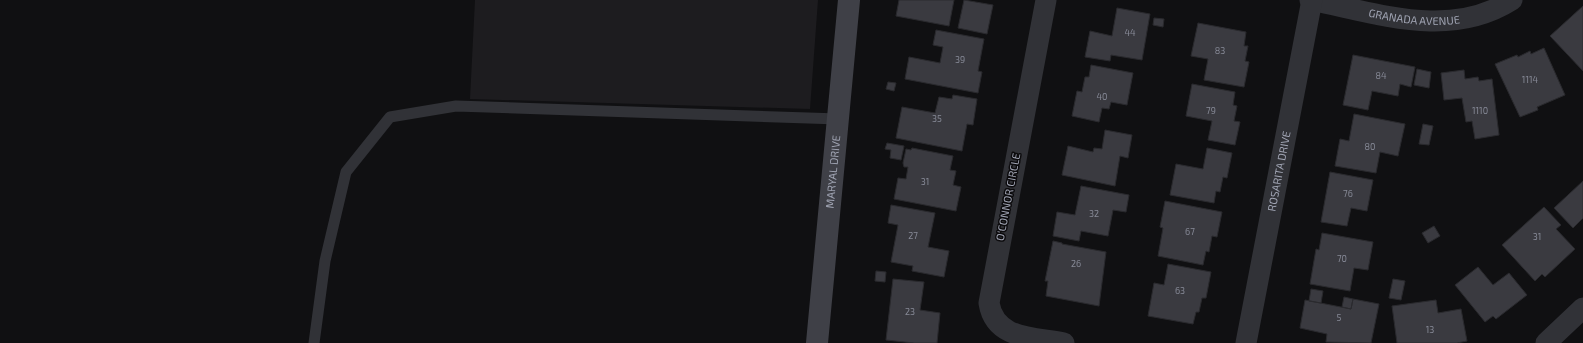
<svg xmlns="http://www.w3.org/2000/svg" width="1583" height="343" font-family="'Exo 2',sans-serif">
	<rect width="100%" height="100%" fill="#101012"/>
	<path fill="#1d1c1f" d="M 475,0 L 818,0 L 810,109 L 470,99 Z"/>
	<path fill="#3a3a40" stroke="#2a2a2e" d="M 899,0 L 954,0 L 949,26 L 896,16 Z
		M 964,0 L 993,5 L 987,34 L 958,28 Z
		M 1583,6 L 1583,71 L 1550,36 Z
		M 1117,8 L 1150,14 L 1142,60 L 1111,55 L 1110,61 L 1085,57 L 1090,31 L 1112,36 Z
		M 1154,18 L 1164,19 L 1163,27 L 1153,25 Z
		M 1198,23 L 1246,32 L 1244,46 L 1248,46 L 1245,61 L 1249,62 L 1244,87 L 1204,80 L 1208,59 L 1191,56 Z
		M 936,30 L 984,39 L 978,71 L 982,72 L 978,93 L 905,79 L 909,57 L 940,63 L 943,47 L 933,45 Z
		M 1544,48 L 1565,95 L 1537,107 L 1538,110 L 1520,117 L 1495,64 L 1517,55 L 1518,57 L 1530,51 L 1531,54 Z
		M 1353,55 L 1415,67 L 1411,87 L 1400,84 L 1398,96 L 1372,91 L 1368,110 L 1343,105 Z
		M 1091,65 L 1133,73 L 1127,105 L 1111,102 L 1109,109 L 1102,108 L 1099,122 L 1072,116 L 1077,91 L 1082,92 L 1085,77 L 1089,77 Z
		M 1417,69 L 1431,72 L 1429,88 L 1414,85 Z
		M 1464,70 L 1465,79 L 1478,77 L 1479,81 L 1492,79 L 1499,135 L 1475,139 L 1472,121 L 1466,122 L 1462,98 L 1444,100 L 1441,73 Z
		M 888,82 L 896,83 L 894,91 L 886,89 Z
		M 1192,84 L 1235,92 L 1233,105 L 1237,106 L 1234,121 L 1240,122 L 1235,145 L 1208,140 L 1212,121 L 1186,116 Z
		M 953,95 L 977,99 L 973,125 L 967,124 L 962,151 L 896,138 L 902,107 L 935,113 L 939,97 L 952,99 Z
		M 1354,114 L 1405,124 L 1398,156 L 1380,152 L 1376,173 L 1335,166 L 1340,139 L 1349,141 Z
		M 1423,124 L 1433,126 L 1429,145 L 1419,144 Z
		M 1105,130 L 1132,135 L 1128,158 L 1120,156 L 1115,186 L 1062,175 L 1068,146 L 1093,152 L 1094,148 L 1102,149 Z
		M 887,143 L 904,146 L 901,160 L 890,158 L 891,150 L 885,149 Z
		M 912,148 L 953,156 L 950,170 L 956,171 L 953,185 L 961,187 L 956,211 L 894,199 L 898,178 L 906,179 L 908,167 L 904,167 L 903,163 L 906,149 L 911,150 Z
		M 1207,148 L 1232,153 L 1227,178 L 1223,177 L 1220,192 L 1216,191 L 1214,203 L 1170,195 L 1176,164 L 1203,169 Z
		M 1330,172 L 1373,180 L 1367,211 L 1351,208 L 1347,226 L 1321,222 Z
		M 1583,181 L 1583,218 L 1573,228 L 1554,208 Z
		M 1081,186 L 1129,195 L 1126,212 L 1113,210 L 1108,236 L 1081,231 L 1079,241 L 1053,236 L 1057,212 L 1075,215 Z
		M 1165,201 L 1222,212 L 1217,237 L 1212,236 L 1209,252 L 1206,251 L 1203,265 L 1158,256 L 1163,228 L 1160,227 Z
		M 891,205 L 935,213 L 928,247 L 949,251 L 944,277 L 912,271 L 913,266 L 891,262 L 898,225 L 888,223 Z
		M 1544,207 L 1561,225 L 1556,229 L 1575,249 L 1545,277 L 1542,274 L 1535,281 L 1502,245 Z
		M 1434,226 L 1440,236 L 1428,243 L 1422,233 Z
		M 1322,233 L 1373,242 L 1368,270 L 1354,268 L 1350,291 L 1310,284 L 1316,249 L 1319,250 Z
		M 1053,241 L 1062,243 L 1062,244 L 1106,252 L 1099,306 L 1046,296 L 1048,281 L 1045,281 Z
		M 1168,264 L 1211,272 L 1206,298 L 1202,298 L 1199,312 L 1196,312 L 1193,324 L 1148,316 L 1154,283 L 1164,285 Z
		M 1478,267 L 1493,285 L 1509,273 L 1527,295 L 1496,319 L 1493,316 L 1485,322 L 1455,285 Z
		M 876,271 L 886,272 L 885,282 L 875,281 Z
		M 893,279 L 924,282 L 920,310 L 940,313 L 937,343 L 914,343 L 886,340 Z
		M 1393,279 L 1405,281 L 1401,300 L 1389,298 Z
		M 1311,289 L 1323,291 L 1321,303 L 1309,301 Z
		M 1344,297 L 1353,299 L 1351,309 L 1342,307 Z
		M 1353,299 L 1379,304 L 1371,343 L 1326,342 L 1327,334 L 1300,328 L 1305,300 L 1351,309 Z
		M 1436,300 L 1438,313 L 1461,309 L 1467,341 L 1457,343 L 1397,343 L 1392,306 Z"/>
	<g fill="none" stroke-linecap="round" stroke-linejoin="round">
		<path stroke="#313237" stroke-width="11" d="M 314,343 L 325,261 L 346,172 L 390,117 L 456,106 L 839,119"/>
		<g stroke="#313237" stroke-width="21">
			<path d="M 1046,0 L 989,303 C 995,340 1034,337 1064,343"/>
			<path id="s1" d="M 1310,0 C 1378,13 1449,40 1512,0"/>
			<path id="s2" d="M 1246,343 L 1312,0"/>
			<path d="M 1546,343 L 1583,308"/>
		</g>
		<path stroke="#3f4047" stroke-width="22" id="s3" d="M 817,343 L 849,0"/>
	</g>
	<g text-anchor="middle" stroke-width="3" stroke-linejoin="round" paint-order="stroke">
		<g font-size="9" fill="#878a97">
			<text x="1130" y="36">44</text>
			<text x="1220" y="54">83</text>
			<text x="960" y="63">39</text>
			<text x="1381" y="79">84</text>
			<text x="1530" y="83">1114</text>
			<text x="1102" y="100">40</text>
			<text x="1211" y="114">79</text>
			<text x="1480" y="114">1110</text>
			<text x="937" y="122">35</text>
			<text x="1370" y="150">80</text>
			<text x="925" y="185">31</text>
			<text x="1348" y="197">76</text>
			<text x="1094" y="217">32</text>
			<text x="1190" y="235">67</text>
			<text x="913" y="239">27</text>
			<text x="1537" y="240">31</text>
			<text x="1342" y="262">70</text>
			<text x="1076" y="267">26</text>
			<text x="1180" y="294">63</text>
			<text x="910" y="315">23</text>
			<text x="1339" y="321">5</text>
			<text x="1430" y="333">13</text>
		</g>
		<g font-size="11" fill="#a1a5b4" stroke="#0c0b0d">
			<text dy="4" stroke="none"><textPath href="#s1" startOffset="106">GRANADA AVENUE</textPath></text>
			<text dy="4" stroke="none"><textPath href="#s3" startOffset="172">MARYAL DRIVE</textPath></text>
			<text dy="4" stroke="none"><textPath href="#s2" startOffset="175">ROSARITA DRIVE</textPath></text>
			<text transform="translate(1008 197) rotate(-79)" y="4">O'CONNOR CIRCLE</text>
		</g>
	</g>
</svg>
